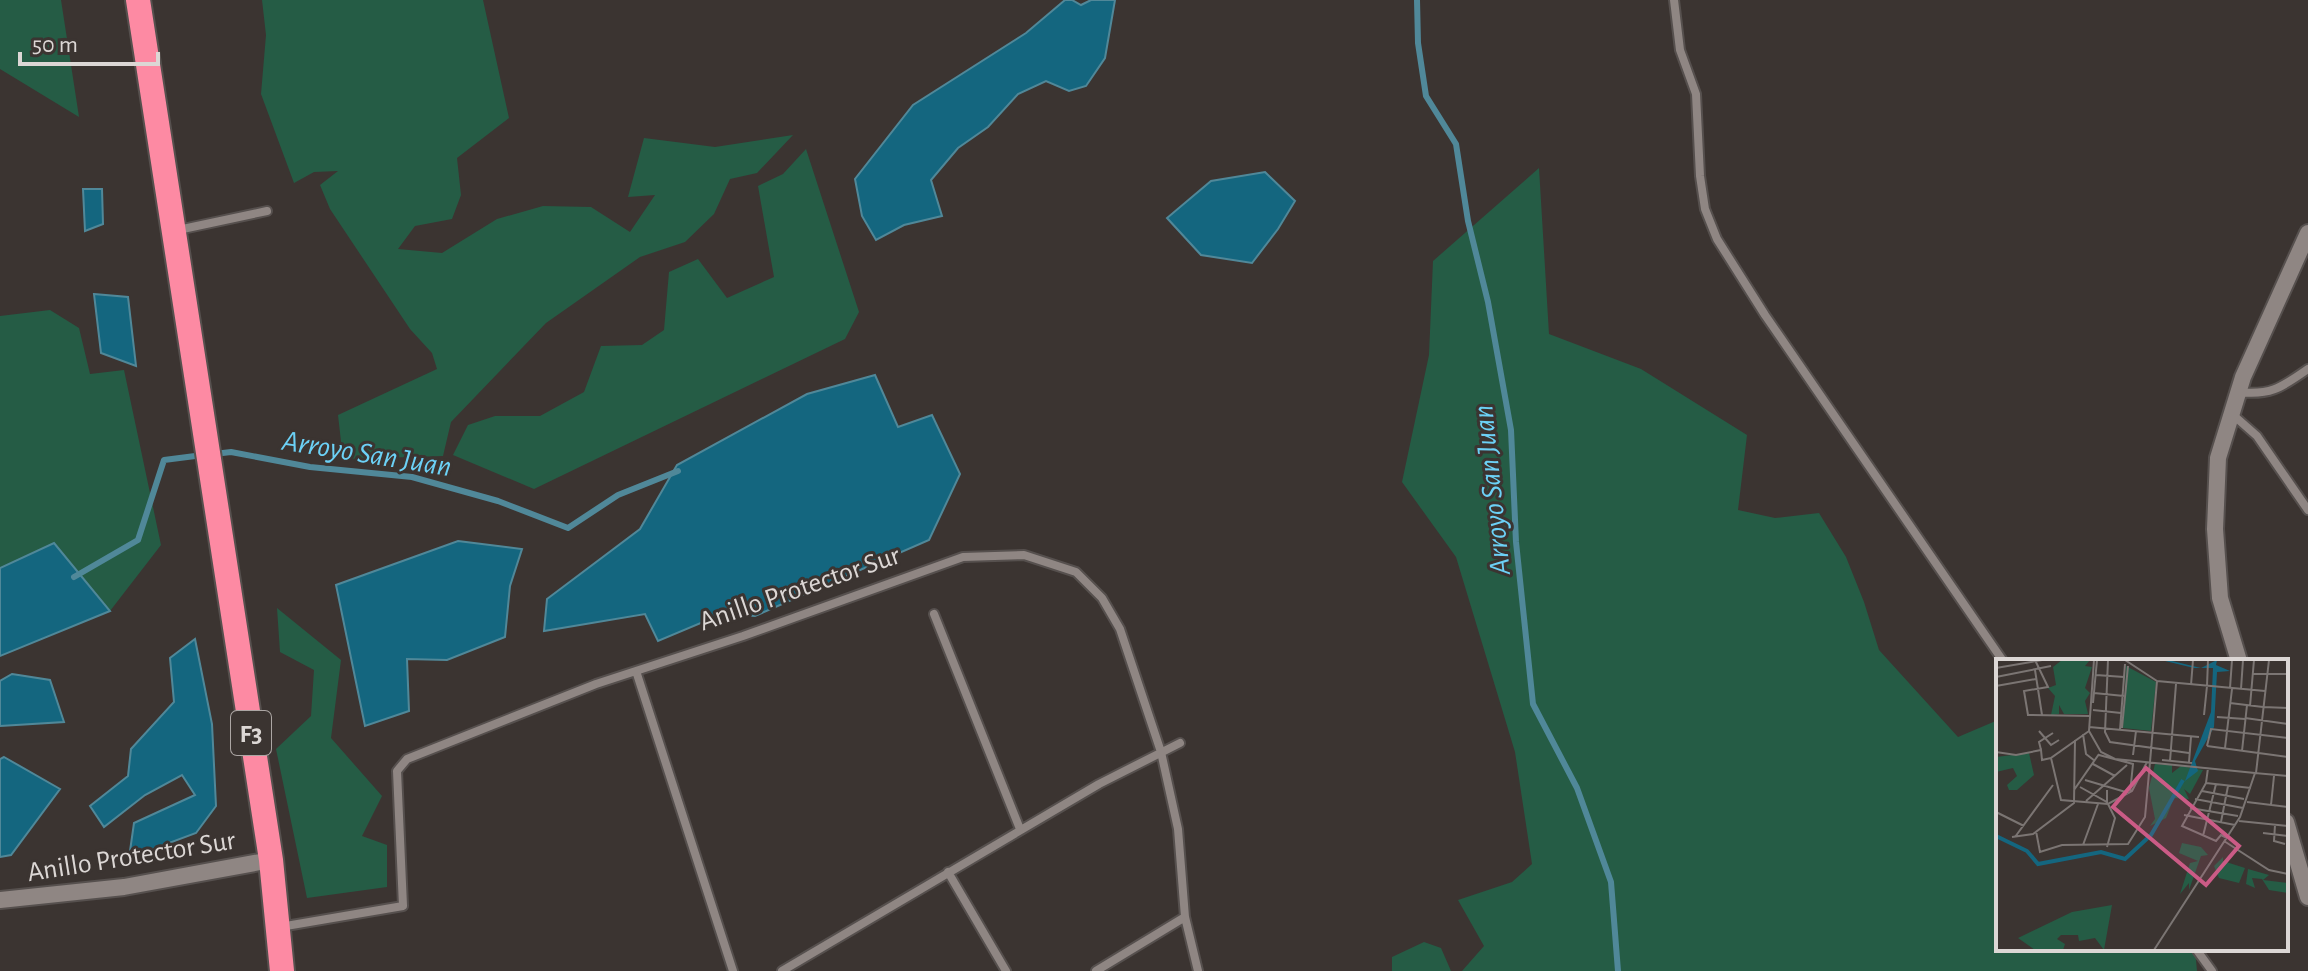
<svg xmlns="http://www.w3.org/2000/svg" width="2308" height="971" font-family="'Alegreya Sans',sans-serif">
	<rect width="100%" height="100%" fill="#3b3431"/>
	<path fill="#255c45" d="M 0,0 L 61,0 L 79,117 L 0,69 Z
		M 262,0 L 483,0 L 509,118 L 457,158 L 461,195 L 452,219 L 415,226 L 398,249 L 442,253 L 497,219 L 543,206 L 591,207 L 630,232 L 655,195 L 628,197 L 644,138 L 715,147 L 793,135 L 757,173 L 730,179 L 714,214 L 685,242 L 640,257 L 546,323 L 451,422 L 443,456 L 343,459 L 338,415 L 437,369 L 432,353 L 410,329 L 330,209 L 320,185 L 338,171 L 314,172 L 294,183 L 261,94 L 266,35 Z
		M 806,149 L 859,312 L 845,339 L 534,489 L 453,455 L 468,425 L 495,416 L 540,416 L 584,392 L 601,346 L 642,345 L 664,330 L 669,272 L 698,259 L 727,298 L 774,277 L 758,186 L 783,174 Z
		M 1539,168 L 1549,334 L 1641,369 L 1747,435 L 1738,510 L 1775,518 L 1819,513 L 1846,557 L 1864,602 L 1879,650 L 1958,737 L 1998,720 L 1998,949 L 2195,949 L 2197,971 L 1462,971 L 1484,946 L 1458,900 L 1512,882 L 1532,864 L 1515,752 L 1456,557 L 1402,482 L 1429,355 L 1433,261 Z
		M 50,310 L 79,328 L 90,374 L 124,370 L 161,545 L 110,611 L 54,543 L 0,568 L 0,316 Z
		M 277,608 L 341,660 L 331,738 L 382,796 L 362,836 L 387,845 L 387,887 L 307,898 L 276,749 L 311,716 L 314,670 L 280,652 Z
		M 1424,942 L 1441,948 L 1451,971 L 1392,971 L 1392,957 Z"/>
	<path fill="#14667f" stroke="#508899" stroke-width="2" d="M 1065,0 L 1072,0 L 1081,5 L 1091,0 L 1115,0 L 1105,58 L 1086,86 L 1069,91 L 1046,81 L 1018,94 L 988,127 L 958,148 L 931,180 L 942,216 L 904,225 L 876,240 L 862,216 L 855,179 L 913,105 L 1026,33 Z
		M 1265,172 L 1295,201 L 1278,229 L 1252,263 L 1201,255 L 1167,218 L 1211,181 Z
		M 83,189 L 102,189 L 103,224 L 85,231 Z
		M 94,294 L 128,297 L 136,366 L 101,353 Z
		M 875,375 L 898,427 L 932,415 L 960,474 L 929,540 L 755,616 L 722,614 L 658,641 L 645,614 L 544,631 L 547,599 L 640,529 L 677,465 L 807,394 Z
		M 458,541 L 522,549 L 510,586 L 505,637 L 447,660 L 407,659 L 409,711 L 365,726 L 336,585 Z
		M 54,543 L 110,611 L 0,656 L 0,568 Z
		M 195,639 L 212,724 L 216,806 L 196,833 L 129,858 L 134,823 L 195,795 L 182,775 L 145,795 L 104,827 L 90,806 L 128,776 L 131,749 L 174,702 L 170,658 Z
		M 12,674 L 50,680 L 64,722 L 0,726 L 0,681 Z
		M 4,757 L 60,789 L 11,855 L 0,857 L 0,759 Z"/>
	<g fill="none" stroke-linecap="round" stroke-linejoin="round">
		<path stroke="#508899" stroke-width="6" d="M 1417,0 L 1418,43 L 1426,96 L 1456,144 L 1468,221 L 1488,302 L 1511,430 L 1516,542 L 1533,704 L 1577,788 L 1611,882 L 1618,971
			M 214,454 L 231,452 L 310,467 L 412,477 L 498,501 L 568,528 L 618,495 L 678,471
			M 74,577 L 138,540 L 164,460 L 203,455"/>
		<defs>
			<path id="street" d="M 1674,0 L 1680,50 L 1696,94 L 1700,176 L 1705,209 L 1717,239 L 1765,315 L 2003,661
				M 178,230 L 267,211
				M 2238,392 C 2271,396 2282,387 2308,369
				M 2232,414 L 2257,436 L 2308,510
				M 934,614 L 1020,829
				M 636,671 L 733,971
				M 948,872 L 1006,971
				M 280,927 L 403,906 L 397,771 L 407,759 L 596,684 L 743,636 L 963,557 L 1024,555 L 1076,572 L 1102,598 L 1120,629 L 1161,752 L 1178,829 L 1185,917 L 1198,971
				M 2196,949 L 2212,971
				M 782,971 L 1099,784 L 1180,743
				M 1096,971 L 1185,917"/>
			<path id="secondary" d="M 2239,661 L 2220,598 L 2215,529 L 2218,458 L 2243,377 L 2308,233
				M 2286,822 L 2308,897
				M 0,900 L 124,887 L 271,860"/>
			<path id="highway" d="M 138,0 L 271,860 L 282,971"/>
		</defs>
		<use href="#street" stroke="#56504e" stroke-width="12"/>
		<use href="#secondary" stroke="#56504e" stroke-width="20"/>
		<use href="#highway" stroke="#56504e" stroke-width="28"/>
		<use href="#street" stroke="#8f8683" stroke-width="8"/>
		<use href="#secondary" stroke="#8f8683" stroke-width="16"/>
		<use href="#highway" stroke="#fd8aa3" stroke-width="24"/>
	</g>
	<g text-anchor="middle" stroke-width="6" stroke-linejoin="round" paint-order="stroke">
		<rect fill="#3b3431" stroke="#aca6a4" stroke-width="2" x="231" y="711" width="40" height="44" rx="6"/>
		<g font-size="26" font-weight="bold" fill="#dcd7d5">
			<text x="251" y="742">F3</text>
		</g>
		<g font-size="28" fill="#dcd7d5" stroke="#3b3431">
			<text transform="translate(799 587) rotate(-19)" y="10">Anillo Protector Sur</text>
			<text transform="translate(131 855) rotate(-9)" y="10">Anillo Protector Sur</text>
		</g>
		<g font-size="30" font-style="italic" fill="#6cd1f6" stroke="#3b3431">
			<text transform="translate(367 453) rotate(9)" y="10">Arroyo San Juan</text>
			<text transform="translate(1491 490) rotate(-96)" y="10">Arroyo San Juan</text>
		</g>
	</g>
	<g transform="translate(1996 659)">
		<rect width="292" height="292" fill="#3b3431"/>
		<path d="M 66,1 L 94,1 L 89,7 L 96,8 L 89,29 L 94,34 L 89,42 L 92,55 L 68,55 L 63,46 L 63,55 L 55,56 L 59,37 L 52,29 L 60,26 L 57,8 ZM 130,7 L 160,23 L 155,72 L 127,69 ZM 33,94 L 38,116 L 21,131 L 13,131 L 11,126 L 21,117 L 17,109 L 0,113 L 0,98 ZM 159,105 L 176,106 L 176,114 L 185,107 L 207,111 L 194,135 L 188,130 L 193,140 L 178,139 L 170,159 L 154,167 L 159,160 L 153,129 ZM 186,184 L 205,188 L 212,196 L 205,197 L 193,231 L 193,224 L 184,235 L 194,204 L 202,202 L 183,194 ZM 227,198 L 227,202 L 249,209 L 243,224 L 223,219 L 218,207 ZM 252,210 L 273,216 L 267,221 L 292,224 L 292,234 L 273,231 L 266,220 L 256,219 L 259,229 L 250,225 ZM 116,246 L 108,291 L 99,279 L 83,282 L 82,276 L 65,276 L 61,280 L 69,285 L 67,291 L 39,291 L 22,279 L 76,253 Z" fill="#255c45"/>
		<path d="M 165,1 L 172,1 L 205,9 L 221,1 L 220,6 L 234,12 L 221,13 L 218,68 L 199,102 L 202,112 L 189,122 L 215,53 L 217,9 L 198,9 Z" fill="#14667f"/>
		<path fill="none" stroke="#14667f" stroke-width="4" d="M 0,177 L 31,192 L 42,205 L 105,193 L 129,200 L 155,176 L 187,121"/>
		<path fill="none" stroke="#7b7573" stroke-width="2" d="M 98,1 L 93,72 L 105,93 L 119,100 L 259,114M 112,1 L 109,73 L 114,83 L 193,94M 129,1 L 161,22M 0,9 L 46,1M 39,11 L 46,56M 257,15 L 292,15M 100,16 L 128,18M 0,18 L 55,7M 161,22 L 269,32M 195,26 L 197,1M 0,27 L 40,20M 211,27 L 212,1M 234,29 L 236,1M 245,30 L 247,1M 98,34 L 128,37M 97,44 L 101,1M 234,44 L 267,48M 254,47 L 258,1M 267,48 L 292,49M 97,51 L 125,54M 31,56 L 94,57M 32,56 L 28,32 L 52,28 L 39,1M 208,56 L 211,27M 221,58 L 249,60M 249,59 L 292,65M 93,68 L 203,78M 126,69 L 132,7M 124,71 L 129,5M 43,72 L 55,86 L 63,81M 93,72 L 55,99 L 65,141 L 112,145 L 136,132 L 151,103M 87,75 L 90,95 L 99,102M 211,87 L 215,70 L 292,79M 211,87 L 292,98M 229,89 L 236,30M 45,91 L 43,83 L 57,74M 246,92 L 251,46M 0,93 L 20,96 L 45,91 L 46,101 L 55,99M 103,96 L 137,105 L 134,134M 137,96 L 140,72M 166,101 L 196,104M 174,102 L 180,25M 154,103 L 161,22M 193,103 L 195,78M 97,105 L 119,117M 212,109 L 210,124 L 186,167 L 220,182 L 225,176 L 231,179M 260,114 L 273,1M 89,121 L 133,134M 210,124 L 255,129M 84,128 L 111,143 L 111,131M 78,131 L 103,95M 206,132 L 248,140M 199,140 L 247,149M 90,142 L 131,106M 251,143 L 292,148M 275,146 L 278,117M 194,149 L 242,157M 0,153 L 28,167M 188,156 L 239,166M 243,162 L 292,167M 225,163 L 232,127M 279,166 L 278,182 L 289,185M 40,172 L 44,193 L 66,186 L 132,185 L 149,158 L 154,103M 267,174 L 292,177M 207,177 L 220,125M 16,178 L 37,175 L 78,144 L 79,81M 19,178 L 57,126M 228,182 L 273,211 L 292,215M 87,186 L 102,145M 111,188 L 119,159 L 112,145M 158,291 L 244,158 L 259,114 L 292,117"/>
		<path fill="#cb5b86" fill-opacity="0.15" stroke="#cb5b86" stroke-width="4" d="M 150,109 L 243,187 L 210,226 L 117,148 Z"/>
		<rect width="292" height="292" fill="none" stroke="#dcd7d5" stroke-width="4"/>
	</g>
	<path d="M20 52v12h138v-12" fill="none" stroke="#dcd7d5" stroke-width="4"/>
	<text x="32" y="52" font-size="24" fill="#dcd7d5" stroke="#3b3431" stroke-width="6" paint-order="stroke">50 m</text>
</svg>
